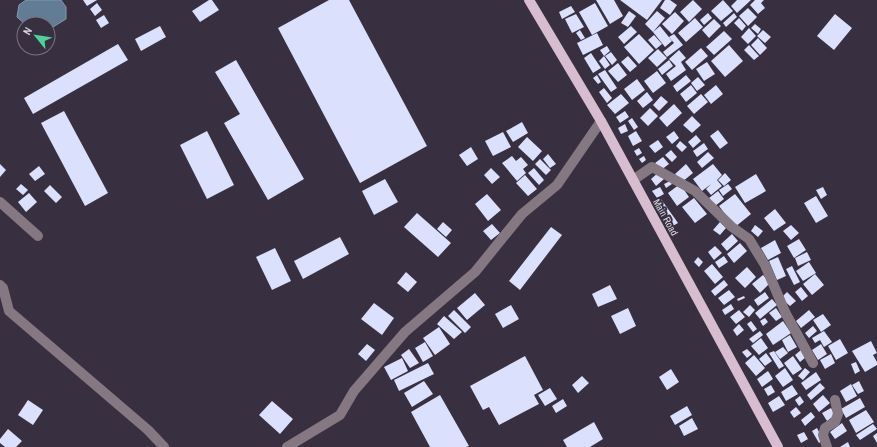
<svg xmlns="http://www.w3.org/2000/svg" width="877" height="447" font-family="'Archivo Narrow',sans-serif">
	<rect width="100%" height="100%" fill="#383040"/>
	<path fill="#627c95" stroke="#8798ac" d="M 26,0 L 61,0 L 66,7 L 66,19 L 48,30 L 48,24 L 25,24 L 17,17 L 19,5 Z"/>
	<path fill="#dbe0fd" d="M 83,0 L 97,0 L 87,6 Z
		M 209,0 L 212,0 L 219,10 L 200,22 L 192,11 Z
		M 329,0 L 349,0 L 427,146 L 360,183 L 278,28 Z
		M 596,0 L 614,0 L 623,16 L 610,24 Z
		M 620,0 L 662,0 L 647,20 Z
		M 665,0 L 670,0 L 677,5 L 670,15 L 660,8 Z
		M 693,0 L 702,9 L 689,22 L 680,12 Z
		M 723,0 L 733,11 L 721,21 L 711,11 Z
		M 737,0 L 751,0 L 737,13 L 731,6 Z
		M 755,0 L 764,0 L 761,3 L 765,8 L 758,14 L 750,5 Z
		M 97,3 L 102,10 L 95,16 L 90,9 Z
		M 595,3 L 608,26 L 592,35 L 579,12 Z
		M 571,6 L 575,12 L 562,19 L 559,12 Z
		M 748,8 L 757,17 L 748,26 L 739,16 Z
		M 629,11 L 636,16 L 628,27 L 621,23 Z
		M 657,11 L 665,18 L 653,32 L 645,24 Z
		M 675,12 L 684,21 L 672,34 L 662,24 Z
		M 708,13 L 712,18 L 704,25 L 700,20 Z
		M 734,13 L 737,17 L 726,27 L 723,23 Z
		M 576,14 L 584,27 L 572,33 L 565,19 Z
		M 835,14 L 852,28 L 834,50 L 817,36 Z
		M 104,15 L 109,23 L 101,28 L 96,20 Z
		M 695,18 L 703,27 L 686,42 L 678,33 Z
		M 739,18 L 746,26 L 742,31 L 734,23 Z
		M 714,19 L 721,26 L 709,38 L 702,30 Z
		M 755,24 L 761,29 L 758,34 L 751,28 Z
		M 160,26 L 166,37 L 141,51 L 135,39 Z
		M 631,26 L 637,32 L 624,44 L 618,37 Z
		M 660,26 L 672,41 L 665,47 L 653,32 Z
		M 749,28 L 756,36 L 748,44 L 741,37 Z
		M 580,30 L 585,38 L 581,40 L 576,33 Z
		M 763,30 L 771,37 L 765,43 L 757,36 Z
		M 724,31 L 732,39 L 714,55 L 706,47 Z
		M 597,33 L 603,45 L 583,55 L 577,43 Z
		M 639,34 L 654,50 L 639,64 L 624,47 Z
		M 674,34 L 683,45 L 667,57 L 663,52 L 674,43 L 669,37 Z
		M 654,35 L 662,44 L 656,49 L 648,40 Z
		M 758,38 L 767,48 L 760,55 L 751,45 Z
		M 118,44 L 128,60 L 33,114 L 24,98 Z
		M 729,45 L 743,61 L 725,77 L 711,61 Z
		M 749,45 L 759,56 L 754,60 L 744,50 Z
		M 607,46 L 610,51 L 604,56 L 600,50 Z
		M 701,48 L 708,56 L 692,70 L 685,62 Z
		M 658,49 L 667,58 L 657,67 L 648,58 Z
		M 679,50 L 686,58 L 676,66 L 669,59 Z
		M 611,52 L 617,60 L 612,65 L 605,56 Z
		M 591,53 L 601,68 L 593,73 L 584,58 Z
		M 604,56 L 610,65 L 605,69 L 599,61 Z
		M 628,56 L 637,66 L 630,72 L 621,62 Z
		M 236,60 L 304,179 L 268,200 L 224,123 L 240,114 L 215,72 Z
		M 669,60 L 673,66 L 662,75 L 658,69 Z
		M 681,62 L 686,70 L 671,81 L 666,74 Z
		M 707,62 L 715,74 L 704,81 L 696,69 Z
		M 618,63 L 627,75 L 618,82 L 608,71 Z
		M 605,70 L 617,88 L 611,92 L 598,74 Z
		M 657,71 L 666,83 L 653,93 L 644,81 Z
		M 597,75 L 601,82 L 598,84 L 593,78 Z
		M 686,75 L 691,81 L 677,92 L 673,86 Z
		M 698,77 L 705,85 L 697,91 L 691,83 Z
		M 637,79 L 645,90 L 632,100 L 624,89 Z
		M 691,85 L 697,93 L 686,102 L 680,94 Z
		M 716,85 L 723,94 L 711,104 L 704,95 Z
		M 604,88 L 612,98 L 607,103 L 599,92 Z
		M 647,92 L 653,100 L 643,108 L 637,101 Z
		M 621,94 L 629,103 L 615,114 L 607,105 Z
		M 701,94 L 708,102 L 694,114 L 687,106 Z
		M 661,96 L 668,102 L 659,111 L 653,105 Z
		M 674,104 L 682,113 L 667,127 L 659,118 Z
		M 650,108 L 658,116 L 648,126 L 640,118 Z
		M 64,111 L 108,193 L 85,206 L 41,123 Z
		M 625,111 L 629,117 L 620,123 L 616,117 Z
		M 692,116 L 701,125 L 692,133 L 683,125 Z
		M 632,118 L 638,127 L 634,130 L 628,121 Z
		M 522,122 L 528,133 L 513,142 L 506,131 Z
		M 625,124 L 628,131 L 621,134 L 618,128 Z
		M 718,130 L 728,143 L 720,149 L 710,136 Z
		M 207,131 L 234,185 L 207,199 L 180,145 Z
		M 636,131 L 642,141 L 633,146 L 628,136 Z
		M 674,131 L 679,138 L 672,144 L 666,137 Z
		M 503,132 L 511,147 L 493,156 L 485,141 Z
		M 696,135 L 701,141 L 693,148 L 688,142 Z
		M 527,137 L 542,151 L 533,161 L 518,147 Z
		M 658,140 L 663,147 L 655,153 L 649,146 Z
		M 680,141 L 687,147 L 682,152 L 676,146 Z
		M 704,143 L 708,149 L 697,157 L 693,151 Z
		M 471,147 L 478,159 L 467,166 L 459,155 Z
		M 639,148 L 642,153 L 637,156 L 634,151 Z
		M 671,150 L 677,157 L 672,162 L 665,155 Z
		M 708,152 L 714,158 L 702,168 L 697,162 Z
		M 548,154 L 556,164 L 550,168 L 543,159 Z
		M 512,156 L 516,161 L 521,157 L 528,165 L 523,169 L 526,173 L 517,181 L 502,163 Z
		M 644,156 L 646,160 L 642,163 L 639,159 Z
		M 663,157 L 669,164 L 661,170 L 655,163 Z
		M 540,159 L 551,170 L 546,175 L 535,164 Z
		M 0,164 L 6,170 L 0,177 Z
		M 686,164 L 693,173 L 682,182 L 675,174 Z
		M 713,164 L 722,175 L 717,180 L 722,186 L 711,195 L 706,189 L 711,184 L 702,191 L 693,179 Z
		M 39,166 L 45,174 L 35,181 L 29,174 Z
		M 491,168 L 500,177 L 492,184 L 484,175 Z
		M 534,168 L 544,180 L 539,185 L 528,173 Z
		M 659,172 L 664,179 L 656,186 L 651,179 Z
		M 725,173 L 731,180 L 724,186 L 718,180 Z
		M 756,174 L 766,191 L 745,203 L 735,187 Z
		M 525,175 L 537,189 L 528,196 L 516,183 Z
		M 385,179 L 398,202 L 374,215 L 362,191 Z
		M 670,181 L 672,184 L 666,188 L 664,184 Z
		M 21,184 L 28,190 L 23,195 L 16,189 Z
		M 680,184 L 689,197 L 677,206 L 668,193 Z
		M 728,184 L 732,189 L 723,196 L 719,190 Z
		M 50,185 L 62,197 L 56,203 L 44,191 Z
		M 660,187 L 664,194 L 657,198 L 652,191 Z
		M 823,187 L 827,195 L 821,199 L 816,190 Z
		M 718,191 L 724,199 L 715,206 L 709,198 Z
		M 29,193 L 37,202 L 26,212 L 18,202 Z
		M 487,194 L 501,210 L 488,221 L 475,204 Z
		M 735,194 L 751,214 L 735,227 L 719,206 Z
		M 816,196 L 828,216 L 816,223 L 804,203 Z
		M 694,198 L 707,214 L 695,223 L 682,207 Z
		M 661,199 L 678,223 L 671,227 L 654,204 Z
		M 775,209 L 786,223 L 774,231 L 764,218 Z
		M 417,213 L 451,243 L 438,257 L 404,227 Z
		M 443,222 L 452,230 L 446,237 L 437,229 Z
		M 720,222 L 726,228 L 720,235 L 713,230 Z
		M 492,224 L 500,233 L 491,240 L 483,231 Z
		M 755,225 L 763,231 L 758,237 L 751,231 Z
		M 791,225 L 799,233 L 791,240 L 783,231 Z
		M 551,227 L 562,235 L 520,290 L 509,281 Z
		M 732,234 L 738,241 L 727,251 L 721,244 Z
		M 340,237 L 349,254 L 303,279 L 294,261 Z
		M 799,239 L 806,250 L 794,258 L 787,246 Z
		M 775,240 L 781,253 L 768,260 L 761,248 Z
		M 740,243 L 747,251 L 734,263 L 727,254 Z
		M 715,246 L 722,253 L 714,260 L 708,252 Z
		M 275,248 L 291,281 L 272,290 L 256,257 Z
		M 807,252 L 811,260 L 798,266 L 795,258 Z
		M 724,256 L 728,262 L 719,268 L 715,262 Z
		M 698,257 L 703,262 L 699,267 L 694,262 Z
		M 778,257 L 786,276 L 777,280 L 769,261 Z
		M 809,262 L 816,273 L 803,281 L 796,271 Z
		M 712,264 L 723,277 L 715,284 L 704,271 Z
		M 792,266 L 800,282 L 794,285 L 786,269 Z
		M 747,267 L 756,277 L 745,288 L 735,278 Z
		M 406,272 L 417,282 L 408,292 L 397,283 Z
		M 815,274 L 824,285 L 812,295 L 803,284 Z
		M 763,275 L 770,283 L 760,293 L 752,284 Z
		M 724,280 L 728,285 L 715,296 L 711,291 Z
		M 610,285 L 617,299 L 598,307 L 592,294 Z
		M 801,287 L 808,296 L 802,301 L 795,292 Z
		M 729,290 L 735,297 L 724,305 L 718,298 Z
		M 765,292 L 769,298 L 758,306 L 754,300 Z
		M 787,292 L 796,301 L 790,306 L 781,298 Z
		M 475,293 L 485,305 L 467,320 L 457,308 Z
		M 744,296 L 745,298 L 738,301 L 737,299 Z
		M 772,299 L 777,305 L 760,319 L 755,313 Z
		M 374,303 L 394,318 L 382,335 L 361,319 Z
		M 731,304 L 734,309 L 725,315 L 722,310 Z
		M 511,305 L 519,319 L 503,328 L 495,314 Z
		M 750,305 L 755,310 L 749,317 L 743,312 Z
		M 628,308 L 636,326 L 620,334 L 611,316 Z
		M 776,308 L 782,317 L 776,321 L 769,313 Z
		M 454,310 L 471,327 L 465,333 L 448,316 Z
		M 739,310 L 745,317 L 736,324 L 730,317 Z
		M 809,310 L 815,317 L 801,328 L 796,321 Z
		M 823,314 L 831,325 L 821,332 L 813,320 Z
		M 444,316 L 462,332 L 454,339 L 437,324 Z
		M 765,318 L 768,322 L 763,326 L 760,321 Z
		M 751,321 L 757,329 L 753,332 L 747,324 Z
		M 783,321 L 791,333 L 773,345 L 766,334 Z
		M 739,324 L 744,330 L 737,336 L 733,330 Z
		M 813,326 L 817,331 L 809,338 L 805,333 Z
		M 439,327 L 450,344 L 435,355 L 423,338 Z
		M 760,331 L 763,335 L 753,343 L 749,339 Z
		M 824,331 L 832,342 L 824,347 L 820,340 L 815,343 L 812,338 Z
		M 790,335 L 797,347 L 788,352 L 782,340 Z
		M 761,338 L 768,348 L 759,355 L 751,346 Z
		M 840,339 L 848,353 L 836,360 L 828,346 Z
		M 871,341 L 877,353 L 873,355 L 877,362 L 877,365 L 865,372 L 852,351 Z
		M 425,342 L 433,356 L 423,362 L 415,348 Z
		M 367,344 L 375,350 L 366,361 L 358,354 Z
		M 821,344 L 827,354 L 818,360 L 812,350 Z
		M 783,347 L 788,353 L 780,359 L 775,352 Z
		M 409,349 L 419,363 L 410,368 L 401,355 Z
		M 747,349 L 752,354 L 747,358 L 742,352 Z
		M 801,350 L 806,357 L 800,362 L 795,355 Z
		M 774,351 L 784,366 L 779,369 L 769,353 Z
		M 766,353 L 772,361 L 765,366 L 759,359 Z
		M 831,354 L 835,363 L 825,369 L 820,360 Z
		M 754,355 L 765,368 L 756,376 L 745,363 Z
		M 525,356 L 543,390 L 534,395 L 539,404 L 499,425 L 489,407 L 483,410 L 470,386 Z
		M 793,356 L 802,369 L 793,375 L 784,363 Z
		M 402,358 L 408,371 L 391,380 L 384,367 Z
		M 856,362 L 860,371 L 855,374 L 851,364 Z
		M 428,363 L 434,374 L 399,391 L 394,380 Z
		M 785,368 L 793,380 L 783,387 L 775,376 Z
		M 805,368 L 810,372 L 803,380 L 798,376 Z
		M 671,369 L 679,382 L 667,390 L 659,377 Z
		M 768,371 L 773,379 L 762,387 L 757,379 Z
		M 816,372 L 821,380 L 806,390 L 801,383 Z
		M 582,376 L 589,383 L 578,393 L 572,385 Z
		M 424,381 L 433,394 L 412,407 L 404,393 Z
		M 859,381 L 864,391 L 858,394 L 852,385 Z
		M 820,383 L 825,388 L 811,400 L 807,395 Z
		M 851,384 L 857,396 L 846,402 L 840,391 Z
		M 771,385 L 775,392 L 768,396 L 764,389 Z
		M 792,385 L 798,394 L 786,401 L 781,392 Z
		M 550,388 L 557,399 L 545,406 L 538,395 Z
		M 440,395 L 469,446 L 466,447 L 430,447 L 411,412 Z
		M 823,395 L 830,403 L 819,412 L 813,404 Z
		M 779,396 L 785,405 L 773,412 L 768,403 Z
		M 800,396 L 804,402 L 799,406 L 795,400 Z
		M 860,398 L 865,407 L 846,418 L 841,409 Z
		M 563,399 L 567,406 L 556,413 L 552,406 Z
		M 28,400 L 43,410 L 33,425 L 18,415 Z
		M 272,401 L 293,419 L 280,434 L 259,415 Z
		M 687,406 L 692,415 L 675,425 L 670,416 Z
		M 796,407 L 801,413 L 794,418 L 790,412 Z
		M 831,408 L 835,415 L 827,421 L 822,413 Z
		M 866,410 L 874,422 L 856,433 L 849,420 Z
		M 811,412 L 815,417 L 805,426 L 801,420 Z
		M 692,418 L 698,429 L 684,436 L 679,426 Z
		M 594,422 L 603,439 L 590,447 L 567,447 L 563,440 Z
		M 842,423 L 847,431 L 835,439 L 830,432 Z
		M 873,424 L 877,429 L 860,440 L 856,435 Z
		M 817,428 L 823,440 L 819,443 L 812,431 Z
		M 8,429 L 22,441 L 16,447 L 5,447 L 0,443 L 0,439 Z
		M 804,432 L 808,439 L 801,443 L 797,435 Z
		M 877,433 L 877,443 L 873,436 Z
		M 848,442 L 850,447 L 840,447 Z"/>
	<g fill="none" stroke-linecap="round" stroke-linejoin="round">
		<path stroke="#867882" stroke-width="10" d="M 633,180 L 652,167 L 695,191 L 732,227 L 749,239 L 765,265 L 786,314 L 813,363
			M 0,202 L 38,236
			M 0,285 L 3,288 L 9,311 L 148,430 L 164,447
			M 287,447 L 340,415 L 354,391 L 405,332 L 475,272 L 522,214 L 557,185 L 601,121
			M 827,447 L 823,435 L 825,428 L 835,422 L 838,414 L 835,400"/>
		<path stroke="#d8bcd0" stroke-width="10" d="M 529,0 L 601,121 L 778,447"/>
	</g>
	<g text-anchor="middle" stroke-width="4" stroke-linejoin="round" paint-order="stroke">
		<g font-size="10" fill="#ddd8e3" stroke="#383040">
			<text transform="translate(666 217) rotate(61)" y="4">Main Road</text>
		</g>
	</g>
	<g transform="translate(36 36) rotate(300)"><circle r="19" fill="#383040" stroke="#7a7381"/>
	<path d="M0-3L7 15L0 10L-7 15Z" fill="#4dd39a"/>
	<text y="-6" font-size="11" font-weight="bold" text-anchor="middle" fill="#ddd8e3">N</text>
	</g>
</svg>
